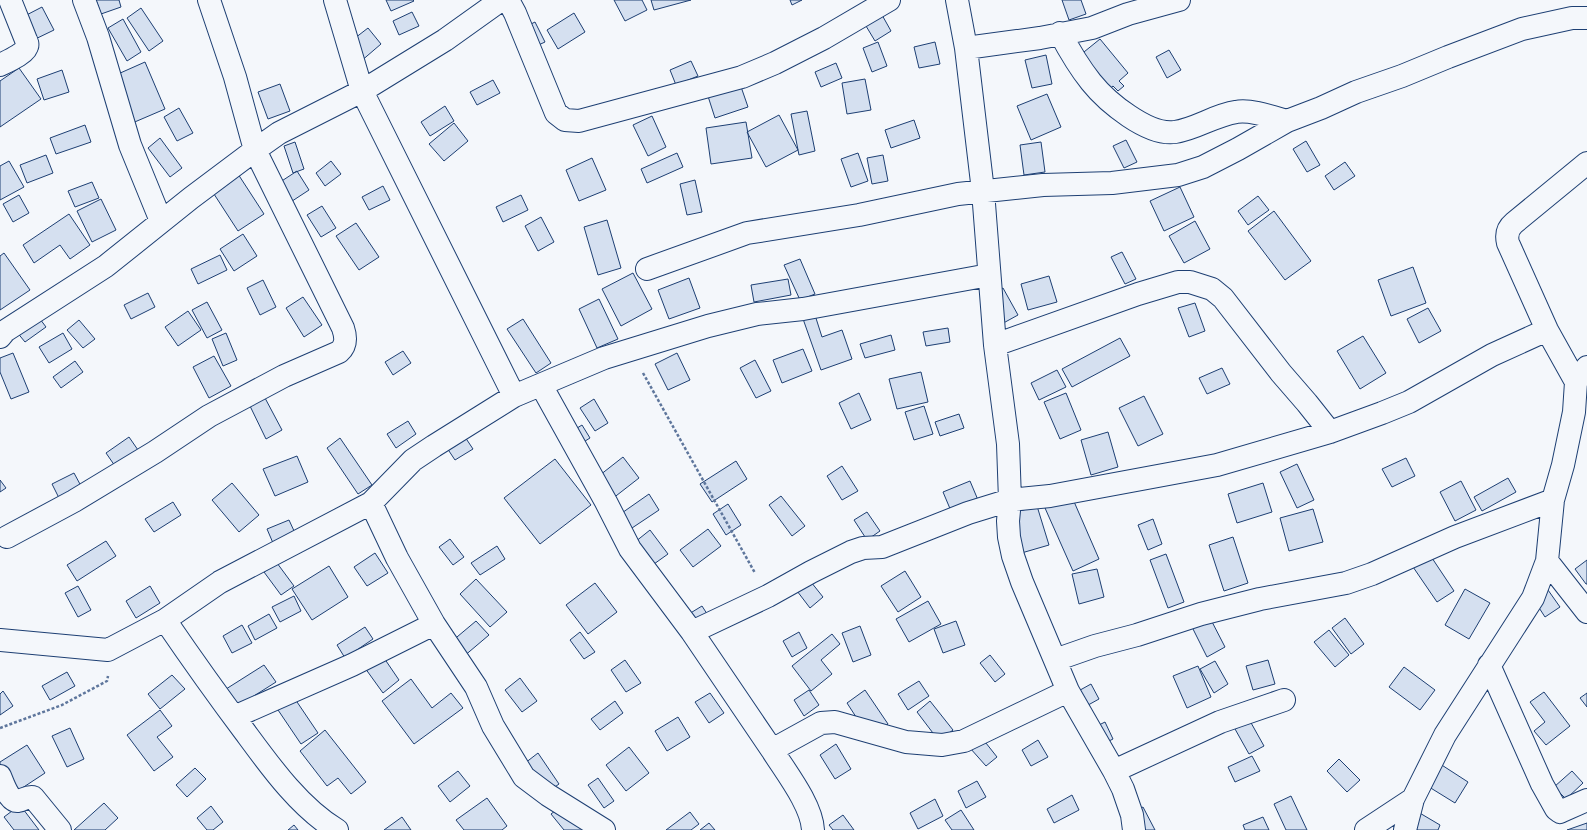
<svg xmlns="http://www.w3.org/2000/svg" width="1587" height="830" font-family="'PT Sans',sans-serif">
	<rect width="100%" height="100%" fill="#f4f7fb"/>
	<path fill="#d5e0f0" stroke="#1d3f73" d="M 96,0 L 119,0 L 121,7 L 101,14 Z
		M 386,0 L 413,0 L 414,1 L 391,11 Z
		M 614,0 L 642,0 L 647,10 L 625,21 Z
		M 651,0 L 691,0 L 654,10 Z
		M 790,0 L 802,0 L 792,5 Z
		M 1062,0 L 1081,0 L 1086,14 L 1069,20 Z
		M 877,6 L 891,31 L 875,41 L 860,16 Z
		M 42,7 L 54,30 L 25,44 L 13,22 Z
		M 141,8 L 163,41 L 149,51 L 127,18 Z
		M 412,12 L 419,26 L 399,35 L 393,21 Z
		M 574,13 L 585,32 L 558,49 L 547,30 Z
		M 123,19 L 141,52 L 127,61 L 108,28 Z
		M 535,22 L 545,42 L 532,48 L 521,29 Z
		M 368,28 L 381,44 L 360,62 L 346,45 Z
		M 1100,39 L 1128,73 L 1119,81 L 1124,86 L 1118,91 L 1113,86 L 1107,91 L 1079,56 Z
		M 878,42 L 887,66 L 872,72 L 863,48 Z
		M 935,42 L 940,64 L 919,68 L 914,47 Z
		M 1169,50 L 1181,70 L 1167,78 L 1156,57 Z
		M 1046,55 L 1052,84 L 1032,88 L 1025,60 Z
		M 691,61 L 698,76 L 676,85 L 670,70 Z
		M 145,62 L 165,109 L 130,124 L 109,78 Z
		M 836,63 L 842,78 L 821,87 L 815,72 Z
		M 19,68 L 41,99 L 0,127 L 0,81 Z
		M 62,70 L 69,92 L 44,100 L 37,79 Z
		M 738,78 L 748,107 L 715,118 L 706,90 Z
		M 865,79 L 871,110 L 847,114 L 842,83 Z
		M 493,80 L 500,93 L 477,105 L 470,92 Z
		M 280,84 L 290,111 L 268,119 L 258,92 Z
		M 1047,94 L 1061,127 L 1031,140 L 1017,106 Z
		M 445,106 L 454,121 L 430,136 L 421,122 Z
		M 179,108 L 193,133 L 177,141 L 164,117 Z
		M 807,111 L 815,151 L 799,155 L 791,114 Z
		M 779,115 L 798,150 L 766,167 L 747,132 Z
		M 652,116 L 666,147 L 648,156 L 633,125 Z
		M 914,120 L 920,138 L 891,148 L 885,130 Z
		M 746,122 L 752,158 L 711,164 L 706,128 Z
		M 454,123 L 468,141 L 444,161 L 429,144 Z
		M 85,125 L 91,142 L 56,154 L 50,138 Z
		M 160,138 L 182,168 L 170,177 L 148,148 Z
		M 1126,140 L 1137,162 L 1124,168 L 1113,146 Z
		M 1306,141 L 1320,165 L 1307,172 L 1293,149 Z
		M 295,142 L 304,169 L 293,173 L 284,146 Z
		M 1041,142 L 1045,172 L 1024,175 L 1020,145 Z
		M 677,153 L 683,167 L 647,183 L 641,169 Z
		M 858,153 L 868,181 L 851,187 L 841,159 Z
		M 46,155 L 53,173 L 27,183 L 20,165 Z
		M 883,155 L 888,181 L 872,184 L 867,158 Z
		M 592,158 L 606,190 L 579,201 L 566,170 Z
		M 9,161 L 24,187 L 0,200 L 0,166 Z
		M 331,161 L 341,174 L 325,186 L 316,173 Z
		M 1345,162 L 1355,176 L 1334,190 L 1325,176 Z
		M 297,171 L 309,190 L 280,209 L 268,190 Z
		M 238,174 L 264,214 L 238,231 L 212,191 Z
		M 695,180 L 702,212 L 687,215 L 680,184 Z
		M 92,182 L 99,198 L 75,207 L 68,191 Z
		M 383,186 L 390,200 L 369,210 L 362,197 Z
		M 1180,187 L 1194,217 L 1164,231 L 1150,201 Z
		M 19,195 L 29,213 L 13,222 L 3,204 Z
		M 521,195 L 528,210 L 503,222 L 496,207 Z
		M 1258,196 L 1269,210 L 1248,225 L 1238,211 Z
		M 101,199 L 116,230 L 92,242 L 77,211 Z
		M 322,206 L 336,228 L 321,237 L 307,215 Z
		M 1274,211 L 1311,261 L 1285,280 L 1248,231 Z
		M 69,214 L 90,245 L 70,259 L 60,245 L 34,263 L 23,245 Z
		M 541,217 L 554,242 L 538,251 L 525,226 Z
		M 607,220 L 621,268 L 598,275 L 584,227 Z
		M 1195,221 L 1210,249 L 1184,263 L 1169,236 Z
		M 356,223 L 379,257 L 359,270 L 336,236 Z
		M 243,234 L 257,256 L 234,271 L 220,249 Z
		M 1122,252 L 1136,279 L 1125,284 L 1111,257 Z
		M 4,253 L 30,290 L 0,310 L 0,256 Z
		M 220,255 L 227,270 L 198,284 L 191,269 Z
		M 800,259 L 815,294 L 800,300 L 784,265 Z
		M 1413,267 L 1426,303 L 1391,316 L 1378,280 Z
		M 633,273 L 652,309 L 621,326 L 602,289 Z
		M 1049,276 L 1057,302 L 1028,310 L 1021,284 Z
		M 689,278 L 700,308 L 669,319 L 658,290 Z
		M 788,279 L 791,295 L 754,302 L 751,285 Z
		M 263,280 L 276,307 L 260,315 L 247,288 Z
		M 1003,288 L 1018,315 L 998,326 L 982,299 Z
		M 148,293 L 155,307 L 131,319 L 124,305 Z
		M 303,297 L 322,325 L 304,337 L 286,308 Z
		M 599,299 L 618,339 L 597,348 L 579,309 Z
		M 207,302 L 222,330 L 207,338 L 192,310 Z
		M 1195,303 L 1205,331 L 1189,337 L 1178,308 Z
		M 1428,308 L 1441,331 L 1419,343 L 1407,319 Z
		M 188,311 L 201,330 L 178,346 L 165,327 Z
		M 814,312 L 822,337 L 842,330 L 852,359 L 821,370 L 802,316 Z
		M 37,315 L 46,327 L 25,342 L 16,331 Z
		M 523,319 L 551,363 L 536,373 L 507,329 Z
		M 79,320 L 95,339 L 83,348 L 67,330 Z
		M 948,328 L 950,342 L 926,346 L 923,332 Z
		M 63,333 L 72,349 L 49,363 L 39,347 Z
		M 226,333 L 237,360 L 223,366 L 212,339 Z
		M 891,335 L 895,350 L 865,358 L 860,344 Z
		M 1363,336 L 1386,373 L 1360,389 L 1337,351 Z
		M 1120,338 L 1130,356 L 1072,387 L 1062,369 Z
		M 803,349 L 812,371 L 782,383 L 773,360 Z
		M 403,351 L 411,363 L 393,375 L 385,362 Z
		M 13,353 L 29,392 L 11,399 L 0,372 L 0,358 Z
		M 677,353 L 690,380 L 668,390 L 655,364 Z
		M 214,356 L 231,386 L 209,398 L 193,367 Z
		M 755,360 L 771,391 L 756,398 L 740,368 Z
		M 75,361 L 83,372 L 61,388 L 53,377 Z
		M 1222,368 L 1230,384 L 1207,394 L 1199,378 Z
		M 1057,370 L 1066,387 L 1039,400 L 1031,383 Z
		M 921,372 L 928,402 L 897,409 L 889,379 Z
		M 859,393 L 871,420 L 851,429 L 839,403 Z
		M 1066,393 L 1081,430 L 1060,439 L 1044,402 Z
		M 1144,396 L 1163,434 L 1138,446 L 1119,408 Z
		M 265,398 L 282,430 L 266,439 L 250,406 Z
		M 594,399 L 608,423 L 595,431 L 580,408 Z
		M 924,406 L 933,434 L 914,440 L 905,412 Z
		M 959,414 L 964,428 L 940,436 L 935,422 Z
		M 408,421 L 416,434 L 396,448 L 387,434 Z
		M 582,425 L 590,438 L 569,451 L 561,438 Z
		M 1108,432 L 1118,467 L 1091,475 L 1081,440 Z
		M 463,434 L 473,449 L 455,460 L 445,445 Z
		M 129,437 L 138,450 L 115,466 L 106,453 Z
		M 340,438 L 372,485 L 358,494 L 327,448 Z
		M 297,456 L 308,482 L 275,496 L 263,469 Z
		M 623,457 L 639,478 L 603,506 L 586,486 Z
		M 1406,458 L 1415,476 L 1392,487 L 1382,469 Z
		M 555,459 L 591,505 L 540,544 L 504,498 Z
		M 736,461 L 747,479 L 712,502 L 700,484 Z
		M 1297,464 L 1314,500 L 1297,508 L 1280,472 Z
		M 842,466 L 858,491 L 842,500 L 827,476 Z
		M 74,473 L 81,486 L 59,498 L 52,484 Z
		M 1508,478 L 1516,492 L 1482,511 L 1474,497 Z
		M 0,480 L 6,488 L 0,492 Z
		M 970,481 L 978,500 L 951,511 L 943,492 Z
		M 1461,481 L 1476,510 L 1455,521 L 1440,492 Z
		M 232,483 L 259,515 L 239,532 L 212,500 Z
		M 1263,483 L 1272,512 L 1237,523 L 1228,494 Z
		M 649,494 L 659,510 L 629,530 L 619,515 Z
		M 781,496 L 805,526 L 792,536 L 769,505 Z
		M 1072,497 L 1099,559 L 1073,571 L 1045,508 Z
		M 173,502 L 181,515 L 154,532 L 145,519 Z
		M 728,504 L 741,525 L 726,535 L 713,514 Z
		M 1037,506 L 1049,545 L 1018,554 L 1006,515 Z
		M 1313,509 L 1323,542 L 1289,551 L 1280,518 Z
		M 867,512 L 880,531 L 867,540 L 854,520 Z
		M 1153,519 L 1162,544 L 1148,550 L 1138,525 Z
		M 289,520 L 295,533 L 273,543 L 267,529 Z
		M 708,529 L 721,546 L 693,567 L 680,550 Z
		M 650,530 L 668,554 L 647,569 L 630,546 Z
		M 1233,537 L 1248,583 L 1224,591 L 1209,545 Z
		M 450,539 L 464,557 L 453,565 L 439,547 Z
		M 106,541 L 116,556 L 77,581 L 67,565 Z
		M 497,546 L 505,559 L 480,575 L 471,563 Z
		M 1428,552 L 1454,591 L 1437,602 L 1411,564 Z
		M 375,553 L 388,573 L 367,586 L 354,567 Z
		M 1166,554 L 1184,602 L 1168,608 L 1150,560 Z
		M 1587,560 L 1587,584 L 1586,584 L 1575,569 Z
		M 277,563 L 294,586 L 281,595 L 264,572 Z
		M 329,566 L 348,597 L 312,620 L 292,589 Z
		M 1097,569 L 1104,597 L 1079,604 L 1072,574 Z
		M 905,571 L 921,597 L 898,612 L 881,586 Z
		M 807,577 L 823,597 L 810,608 L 794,587 Z
		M 476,579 L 507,612 L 490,627 L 460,594 Z
		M 595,583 L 617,612 L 588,634 L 566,605 Z
		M 78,586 L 91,610 L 78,617 L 65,593 Z
		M 150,586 L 160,603 L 136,618 L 126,601 Z
		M 1465,589 L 1490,603 L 1469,639 L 1445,625 Z
		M 1548,590 L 1560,607 L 1545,617 L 1534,600 Z
		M 294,596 L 301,611 L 280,622 L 272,607 Z
		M 928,601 L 941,624 L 909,642 L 896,619 Z
		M 702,606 L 711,620 L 679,620 Z
		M 269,614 L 277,628 L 255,640 L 248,626 Z
		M 1209,616 L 1225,647 L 1207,657 L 1191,625 Z
		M 1345,618 L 1364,644 L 1351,654 L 1332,628 Z
		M 476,621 L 489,635 L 463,657 L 451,642 Z
		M 956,621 L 965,645 L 943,653 L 934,629 Z
		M 242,625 L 252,643 L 232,653 L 223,636 Z
		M 860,626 L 871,655 L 853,662 L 842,633 Z
		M 365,627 L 373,639 L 345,658 L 337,645 Z
		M 1329,630 L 1349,655 L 1335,667 L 1314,642 Z
		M 580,632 L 595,652 L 584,659 L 570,640 Z
		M 799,632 L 807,648 L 792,657 L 783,641 Z
		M 832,634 L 840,644 L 821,660 L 832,674 L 811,691 L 792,666 Z
		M 382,655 L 399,680 L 383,693 L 365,668 Z
		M 990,655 L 1005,674 L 995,682 L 980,663 Z
		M 625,660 L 641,683 L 626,692 L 611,670 Z
		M 1268,660 L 1275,684 L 1253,690 L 1246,666 Z
		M 1215,661 L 1228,684 L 1214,693 L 1200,669 Z
		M 264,665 L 276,682 L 227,713 L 215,696 Z
		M 1198,666 L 1211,697 L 1187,708 L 1173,676 Z
		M 1404,667 L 1435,690 L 1420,710 L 1389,687 Z
		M 67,672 L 75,686 L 50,700 L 42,686 Z
		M 172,675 L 185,689 L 160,709 L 148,694 Z
		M 520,678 L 537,701 L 522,712 L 505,690 Z
		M 411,679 L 432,708 L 451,693 L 463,708 L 414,744 L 382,701 Z
		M 919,681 L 929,696 L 908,710 L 898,694 Z
		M 1091,684 L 1099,699 L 1081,709 L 1073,694 Z
		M 809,690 L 819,705 L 804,716 L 794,700 Z
		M 865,690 L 888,724 L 869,737 L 847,703 Z
		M 3,691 L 13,706 L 0,715 L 0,694 Z
		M 1544,692 L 1570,726 L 1546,745 L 1534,731 L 1545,722 L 1530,702 Z
		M 710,693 L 724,713 L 709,723 L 695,702 Z
		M 1587,693 L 1587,707 L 1580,698 Z
		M 293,696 L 318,733 L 301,744 L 276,707 Z
		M 615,701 L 623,713 L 600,730 L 591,719 Z
		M 930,701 L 953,730 L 939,741 L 917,712 Z
		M 160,710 L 172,726 L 157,737 L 173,757 L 154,771 L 127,735 Z
		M 678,717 L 690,737 L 667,751 L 655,731 Z
		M 1250,721 L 1264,746 L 1249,754 L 1235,729 Z
		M 1105,722 L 1113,739 L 1095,748 L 1087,731 Z
		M 70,728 L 84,759 L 67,767 L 52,736 Z
		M 325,730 L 366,782 L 351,794 L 338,778 L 327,786 L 300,751 Z
		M 982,738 L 997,757 L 986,766 L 970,748 Z
		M 1038,740 L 1048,757 L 1031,766 L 1022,750 Z
		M 836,744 L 851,769 L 835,779 L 820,755 Z
		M 27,745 L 45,773 L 7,798 L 0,787 L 0,762 Z
		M 629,747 L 649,773 L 626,791 L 606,765 Z
		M 538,753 L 559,784 L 541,797 L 520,767 Z
		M 1252,756 L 1260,771 L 1235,782 L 1228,767 Z
		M 1339,759 L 1360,780 L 1347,792 L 1327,771 Z
		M 1434,760 L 1468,782 L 1455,803 L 1421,782 Z
		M 195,768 L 206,779 L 187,797 L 176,785 Z
		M 458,771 L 470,786 L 450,802 L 438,786 Z
		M 1572,771 L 1583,783 L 1566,799 L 1554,787 Z
		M 598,778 L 614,801 L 604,808 L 588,785 Z
		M 977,781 L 986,797 L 966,808 L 958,791 Z
		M 1072,795 L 1079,810 L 1054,823 L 1047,809 Z
		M 1291,796 L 1307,830 L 1286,830 L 1274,804 Z
		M 487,798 L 507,826 L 502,830 L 464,830 L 456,820 Z
		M 572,798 L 585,830 L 564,830 L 551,814 Z
		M 935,799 L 943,816 L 918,829 L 910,813 Z
		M 104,803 L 118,818 L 105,830 L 74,830 Z
		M 20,805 L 39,830 L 14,830 L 4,817 Z
		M 211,806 L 223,822 L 213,830 L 207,830 L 197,818 Z
		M 1143,807 L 1155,830 L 1134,830 L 1126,815 Z
		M 961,810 L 974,830 L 952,830 L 945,820 Z
		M 690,812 L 699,824 L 691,830 L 666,830 Z
		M 1418,812 L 1440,825 L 1438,830 L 1418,830 L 1410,826 Z
		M 843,815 L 854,830 L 833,830 L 829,825 Z
		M 402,817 L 411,830 L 384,830 Z
		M 1263,817 L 1269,830 L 1245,830 L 1243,825 Z
		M 709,823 L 715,830 L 700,830 Z
		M 1587,823 L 1587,830 L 1567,830 Z
		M 294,825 L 298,830 L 288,830 Z"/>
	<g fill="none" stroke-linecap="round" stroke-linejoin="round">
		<defs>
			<path id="minor" d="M 84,0 L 98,37 L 130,145 L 161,221
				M 335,0 L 362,91 L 514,396
				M 508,0 L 515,13 L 556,113 L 565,120 L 579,121 L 742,77 L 775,63 L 824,38 L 889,0
				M 957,0 L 966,48 L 983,191 L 995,345 L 1008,444 L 1010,500 L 1008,521 L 1009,537 L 1013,556 L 1022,582 L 1068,691 L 1114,771 L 1123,789 L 1132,815 L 1134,830
				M 1060,33 C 1069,50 1079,67 1091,82 C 1107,102 1148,136 1175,132 C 1196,129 1215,115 1236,112 C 1250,109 1273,117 1287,121
				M 966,48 L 1040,38 L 1092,28 L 1128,14 L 1179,0
				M 0,65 C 6,62 27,53 27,46 C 28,45 27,41 26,40 L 10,0
				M 647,269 L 747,233 L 859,215 L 958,194 L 1043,185 L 1112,183 L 1178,175 L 1203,167 L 1238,149 L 1287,121 L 1321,108 L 1356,92 L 1402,76 L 1448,57 L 1522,29 L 1572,18 L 1587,18
				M 0,337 L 5,331 L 106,266 L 191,198 L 255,150 L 279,133 L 362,91 L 445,40 L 501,0
				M 995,345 L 1138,294 L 1178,282 L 1190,282 L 1212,289 L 1223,298 L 1281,373 L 1307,403 L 1330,432
				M 1576,382 L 1547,330 L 1508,243 C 1506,235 1508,228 1514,223 L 1587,163
				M 541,385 L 606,502 L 630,549 L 692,632 L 772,750 L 821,723 L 835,722 L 906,742 L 942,745 L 964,741 L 1068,691
				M 7,537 L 74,501 L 155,452 L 209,416 L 284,376 L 339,352 C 347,345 346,337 343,328 L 255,150 L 235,77 L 209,0
				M 1547,561 L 1587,612
				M 165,620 C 191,658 218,696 245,732 C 270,766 300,808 337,830
				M 692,632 L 768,596 L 811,572 L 851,552 L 863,548 L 882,547 L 968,513 L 1010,500 L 1050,496 L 1217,465 L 1330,432 L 1382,413 L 1409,402 L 1492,355 L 1547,330
				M 0,640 L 108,650 L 165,620 L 220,582 L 371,503
				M 1055,660 L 1095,646 L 1137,635 L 1201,614 L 1260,599 L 1346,583 L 1372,574 L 1455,537 L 1553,500
				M 1489,665 L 1542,784 L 1556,809 L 1560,812 L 1562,811 L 1587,800
				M 234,717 L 352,665 L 434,624
				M 772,750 C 785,771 812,805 813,830
				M 1114,771 L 1220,722 L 1284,700
				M 0,776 C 3,783 9,802 18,801 C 24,800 27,796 33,797 L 60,830
				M 604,830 L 548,795 L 524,777 L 493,726 L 476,687 L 434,624 L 397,558 L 371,503 L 413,460 L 434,446 L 514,396 L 604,358 L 708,326 L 757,314 L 803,309 L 989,275
				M 1366,830 L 1413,799 L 1445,735 L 1533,598 L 1547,561 L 1553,500 L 1563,465 L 1574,412 L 1576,382 L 1587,367
				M 1405,830 L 1413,799"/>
		</defs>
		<use href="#minor" stroke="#1d3f73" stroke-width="24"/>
		<path stroke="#5e769c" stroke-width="2.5" stroke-dasharray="3 2" stroke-linecap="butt" d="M 643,373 L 755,573
			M 0,728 L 62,705 L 107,681 L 108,676"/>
		<use href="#minor" stroke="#f4f7fb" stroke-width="22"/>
	</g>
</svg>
